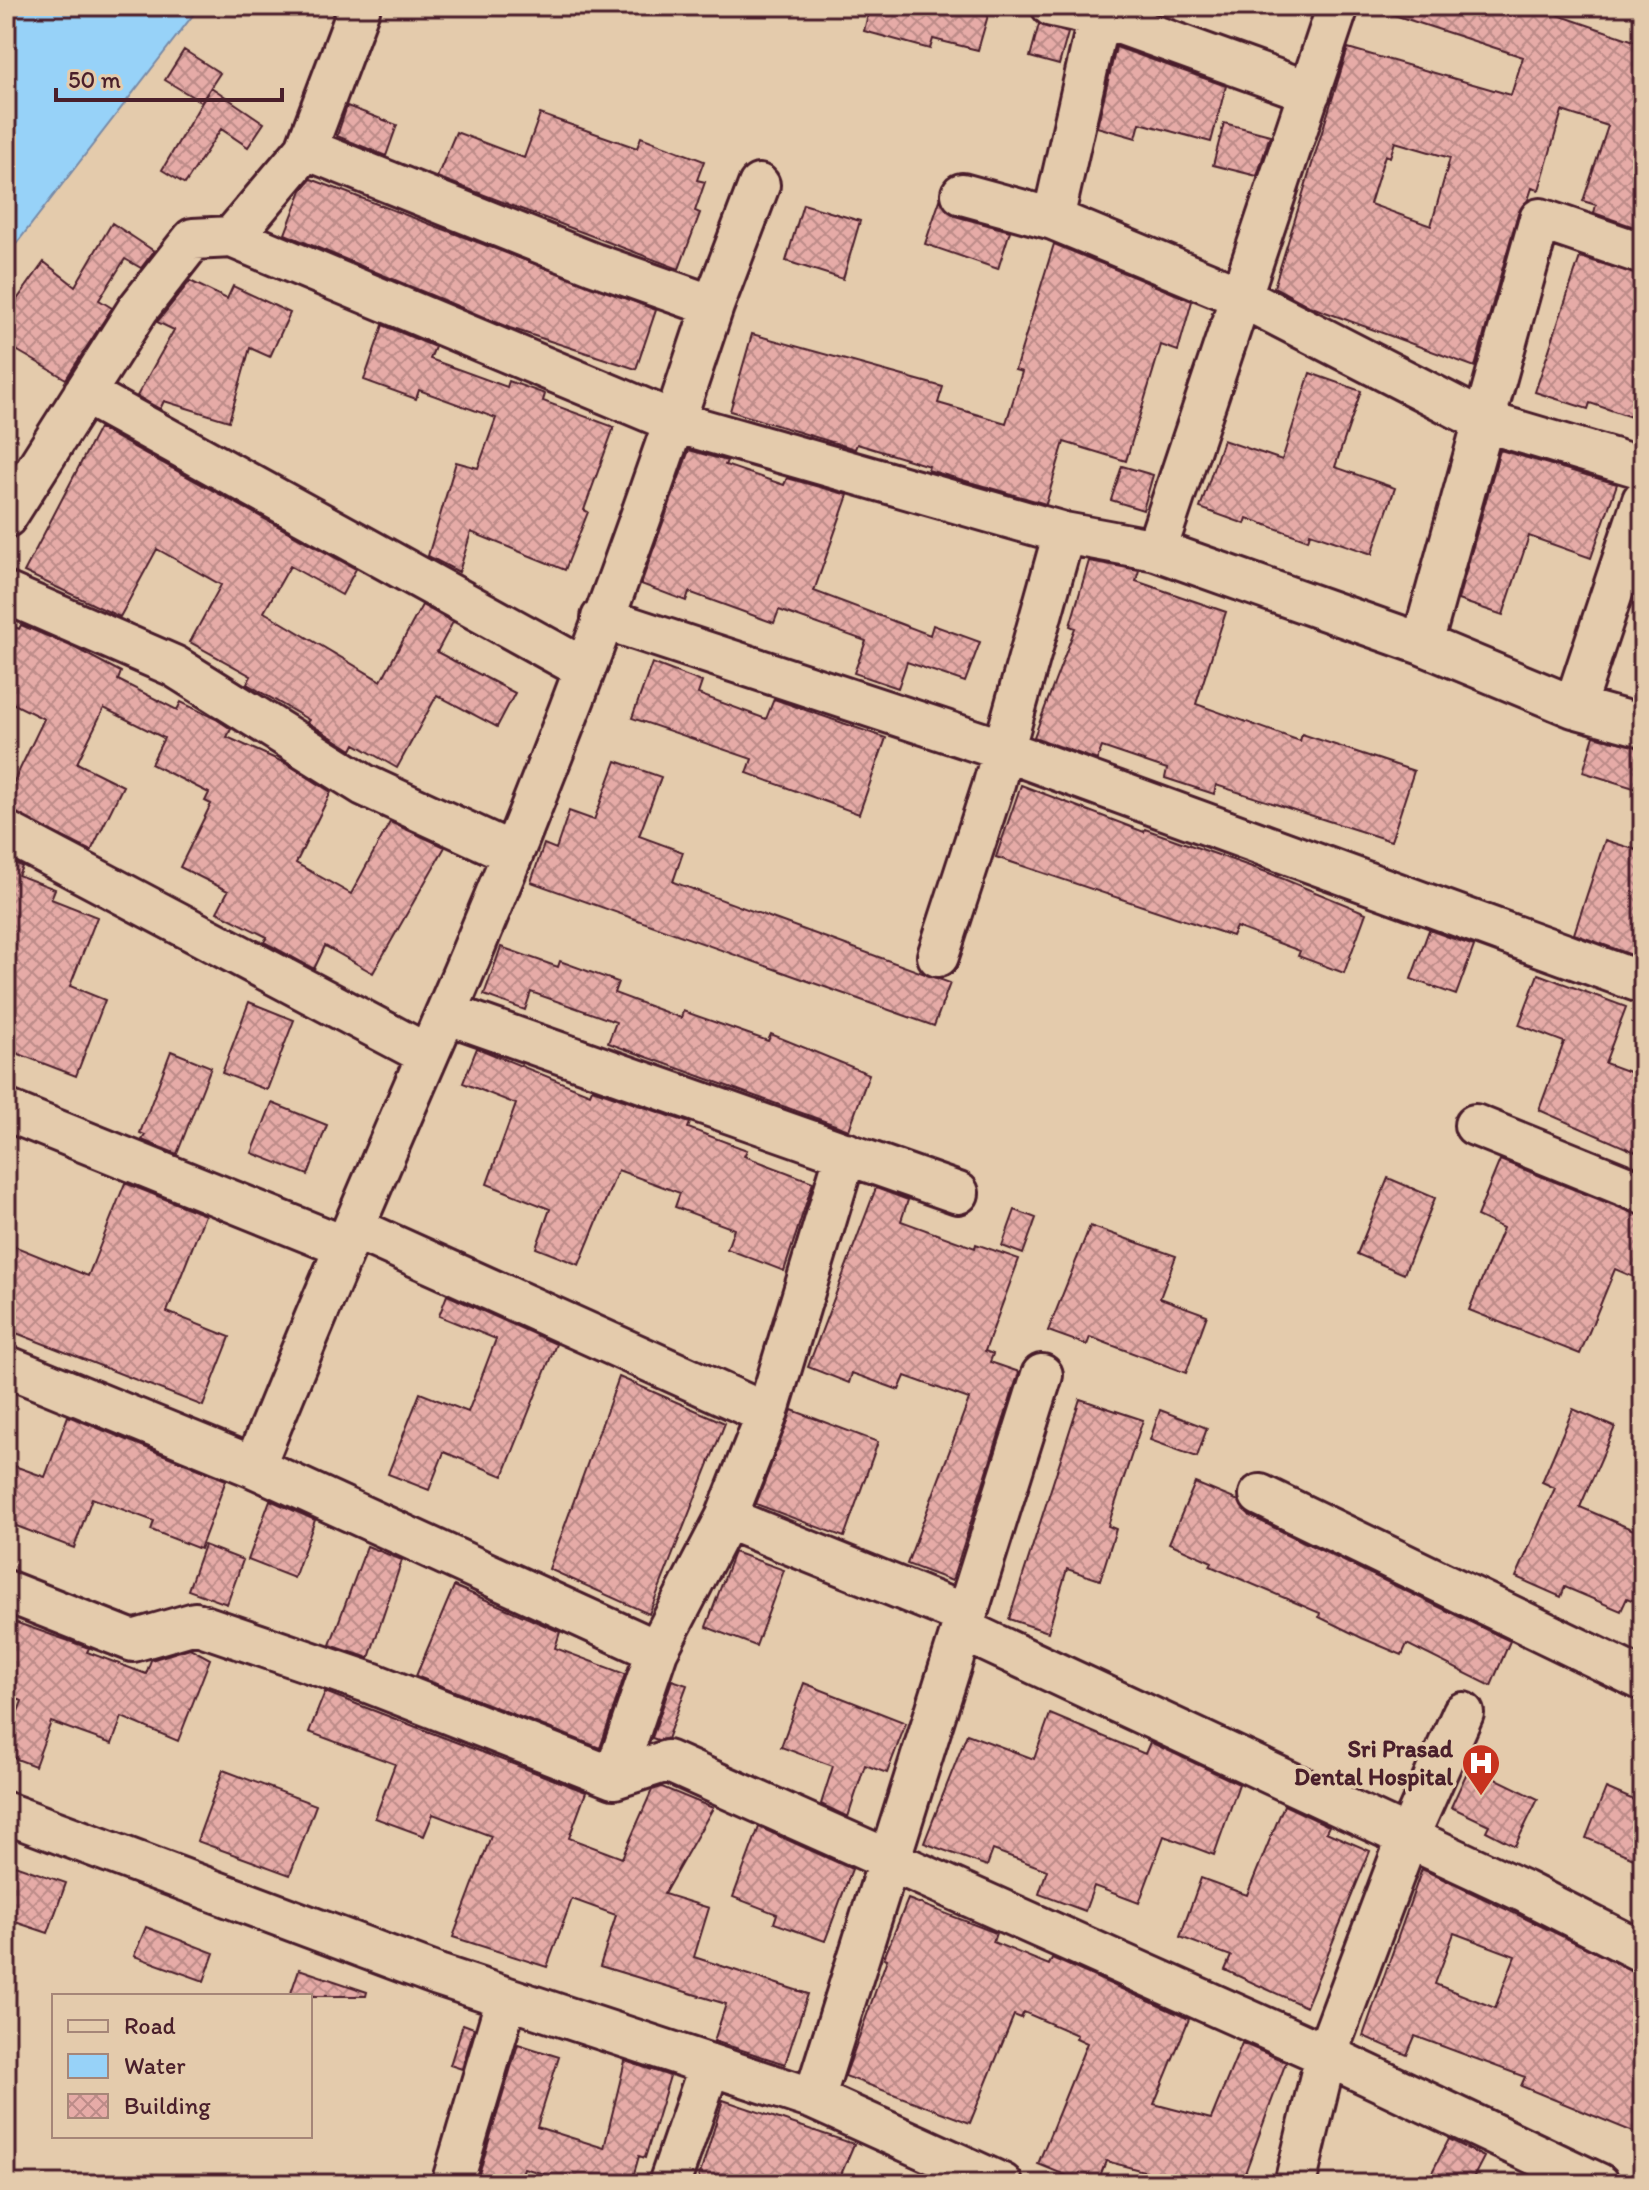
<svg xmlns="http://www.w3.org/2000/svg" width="1649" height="2190" font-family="Itim,sans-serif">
	<defs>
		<pattern id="building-cross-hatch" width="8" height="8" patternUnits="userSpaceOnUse" patternTransform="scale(2)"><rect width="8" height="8" fill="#e6aba7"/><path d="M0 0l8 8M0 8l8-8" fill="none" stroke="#bc8b88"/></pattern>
	</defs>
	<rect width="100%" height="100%" fill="#e4cbac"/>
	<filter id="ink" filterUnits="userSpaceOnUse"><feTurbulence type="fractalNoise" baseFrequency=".0125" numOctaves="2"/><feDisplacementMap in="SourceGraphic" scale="16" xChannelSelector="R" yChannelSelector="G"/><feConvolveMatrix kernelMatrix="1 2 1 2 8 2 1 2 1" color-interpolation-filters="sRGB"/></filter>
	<g filter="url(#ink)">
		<path fill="#97d2f8" stroke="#788aa6" stroke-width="2" d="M 6,6 L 200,6 L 6,257 Z"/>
		<path fill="url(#building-cross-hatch)" stroke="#4a1f2b" stroke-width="2" fill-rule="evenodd" d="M 870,6 L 967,6 L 989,12 L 978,50 L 933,39 L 930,49 L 864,31 Z
			M 1383,6 L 1532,6 L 1643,44 L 1643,230 L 1594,213 L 1596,205 L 1583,201 L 1608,126 L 1562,111 L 1539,190 L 1532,188 L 1528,200 L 1518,213 L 1475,367 L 1309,306 L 1274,287 L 1348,48 L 1511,95 L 1523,57 L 1382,11 ZM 1395,142 L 1450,158 L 1431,226 L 1370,204 L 1385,155 L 1390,157 Z
			M 1039,24 L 1068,33 L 1059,65 L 1030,57 Z
			M 1116,47 L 1226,86 L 1211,142 L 1140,123 L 1136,138 L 1097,127 Z
			M 184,50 L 220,73 L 201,102 L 165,80 Z
			M 211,87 L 264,123 L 248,147 L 221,129 L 185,184 L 162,170 Z
			M 347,106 L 397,125 L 386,156 L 337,136 Z
			M 540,114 L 637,148 L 641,137 L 704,161 L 697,180 L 705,182 L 695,211 L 700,213 L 679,269 L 437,177 L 456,132 L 524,158 Z
			M 1224,123 L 1270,135 L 1257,176 L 1213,165 Z
			M 311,179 L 656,310 L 636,369 L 510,328 L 285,234 L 302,190 Z
			M 940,200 L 955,216 L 1010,231 L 998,269 L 925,244 Z
			M 803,204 L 860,221 L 843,279 L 786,261 Z
			M 112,223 L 154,251 L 141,268 L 125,259 L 99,300 L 112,308 L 66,379 L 6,344 L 6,315 L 44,262 L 75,286 Z
			M 1054,244 L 1192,301 L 1178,351 L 1161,345 L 1126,461 L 1064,442 L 1046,504 L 928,470 L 929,466 L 857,444 L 855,449 L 730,411 L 752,334 L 943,387 L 938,403 L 1006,423 L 1022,372 L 1015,370 Z
			M 1580,257 L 1643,276 L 1643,421 L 1590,403 L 1588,409 L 1535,392 Z
			M 190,281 L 227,299 L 233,286 L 290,313 L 270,357 L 250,348 L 229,421 L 164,401 L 160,409 L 137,396 L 174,330 L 157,322 Z
			M 383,325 L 435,347 L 430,359 L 507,387 L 509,381 L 545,394 L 543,401 L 614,427 L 584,510 L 588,512 L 565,570 L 471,532 L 459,572 L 428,556 L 456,462 L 478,468 L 496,418 L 419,390 L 416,399 L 364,380 Z
			M 1310,373 L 1361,391 L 1335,467 L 1395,488 L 1372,554 L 1310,533 L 1308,540 L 1247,518 L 1245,524 L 1200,508 L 1223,440 L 1282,460 Z
			M 99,428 L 356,569 L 342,595 L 290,566 L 264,612 L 381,681 L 422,605 L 453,622 L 437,652 L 515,693 L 497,727 L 437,695 L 397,768 L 355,744 L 352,750 L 307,722 L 309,720 L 247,684 L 251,676 L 190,642 L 221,585 L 157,549 L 120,617 L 24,572 Z
			M 689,450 L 727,461 L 725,465 L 784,485 L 787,478 L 848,495 L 814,591 L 930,635 L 933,625 L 980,642 L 965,682 L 907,662 L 898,688 L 854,673 L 866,641 L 779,610 L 774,623 L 689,592 L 686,601 L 641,584 Z
			M 1500,450 L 1617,484 L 1591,558 L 1529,536 L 1503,615 L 1458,600 Z
			M 1122,466 L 1153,475 L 1143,510 L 1111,500 Z
			M 1089,561 L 1139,570 L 1136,581 L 1226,612 L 1196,704 L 1300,741 L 1302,734 L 1414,771 L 1391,841 L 1216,785 L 1214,794 L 1165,778 L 1167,769 L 1102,747 L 1097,760 L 1034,737 L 1075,628 L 1070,626 Z
			M 6,623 L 19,629 L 21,625 L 73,647 L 121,672 L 118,680 L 177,710 L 181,702 L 216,719 L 231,729 L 227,737 L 287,764 L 331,792 L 296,863 L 351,894 L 390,822 L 445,847 L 373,973 L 325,946 L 314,969 L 264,942 L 267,937 L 217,912 L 228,891 L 180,867 L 211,804 L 205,801 L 209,793 L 151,764 L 164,738 L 104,708 L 77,763 L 123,786 L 91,851 L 6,809 L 6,798 L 44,719 L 6,700 Z
			M 652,663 L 702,682 L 698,694 L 766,719 L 774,699 L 886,738 L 859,814 L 747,773 L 752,759 L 632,718 Z
			M 1594,736 L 1643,748 L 1643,791 L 1583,772 Z
			M 616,761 L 661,777 L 639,836 L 683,852 L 673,882 L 950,983 L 934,1026 L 531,882 L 544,844 L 556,849 L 569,811 L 594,820 Z
			M 1021,785 L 1144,832 L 1145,829 L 1269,873 L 1366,913 L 1344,973 L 1298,956 L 1300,951 L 1236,927 L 1232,936 L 996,857 Z
			M 1605,840 L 1643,852 L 1643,959 L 1574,934 Z
			M 6,858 L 22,867 L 18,875 L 55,889 L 51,899 L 97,917 L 70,986 L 105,1000 L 76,1076 L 6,1049 Z
			M 1429,930 L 1474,946 L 1456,995 L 1411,979 Z
			M 501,947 L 558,967 L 560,961 L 618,982 L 614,993 L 681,1018 L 683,1011 L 768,1041 L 771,1034 L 869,1074 L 849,1130 L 608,1043 L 616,1022 L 531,992 L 525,1010 L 484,995 Z
			M 1538,974 L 1626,1007 L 1605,1063 L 1643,1077 L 1643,1130 L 1635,1152 L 1539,1110 L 1564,1042 L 1519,1025 Z
			M 249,1002 L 294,1020 L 267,1090 L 222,1073 Z
			M 477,1048 L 590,1094 L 592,1089 L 690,1123 L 688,1128 L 747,1150 L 744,1156 L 813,1182 L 784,1271 L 727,1249 L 734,1229 L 675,1207 L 680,1193 L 618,1170 L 579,1265 L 536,1248 L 550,1209 L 487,1184 L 516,1104 L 463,1083 Z
			M 171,1051 L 211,1067 L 177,1154 L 142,1140 L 145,1135 L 140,1133 Z
			M 272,1103 L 327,1125 L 308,1175 L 252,1153 Z
			M 1500,1160 L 1643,1217 L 1643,1281 L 1615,1269 L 1580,1354 L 1469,1310 L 1503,1228 L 1477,1216 Z
			M 1388,1178 L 1435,1198 L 1404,1274 L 1357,1254 Z
			M 125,1183 L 205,1215 L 167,1312 L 230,1337 L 203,1406 L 6,1329 L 6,1267 L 14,1246 L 88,1276 Z
			M 876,1188 L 908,1200 L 901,1221 L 975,1248 L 976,1244 L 1019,1259 L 985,1351 L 993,1354 L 990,1362 L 1019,1372 L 952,1581 L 907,1564 L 969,1399 L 905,1376 L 899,1390 L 852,1373 L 849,1383 L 808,1367 Z
			M 1015,1210 L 1036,1218 L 1023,1254 L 1002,1246 Z
			M 1090,1226 L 1176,1256 L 1160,1298 L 1207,1315 L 1186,1373 L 1090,1337 L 1087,1345 L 1048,1331 Z
			M 447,1295 L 556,1344 L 503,1476 L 444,1452 L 429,1490 L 388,1474 L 420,1393 L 468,1412 L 496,1339 L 439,1316 Z
			M 619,1377 L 725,1423 L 649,1614 L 549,1569 Z
			M 1080,1399 L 1143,1420 L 1108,1526 L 1116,1529 L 1100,1580 L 1067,1569 L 1048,1632 L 1009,1619 Z
			M 1573,1409 L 1615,1427 L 1580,1507 L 1643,1534 L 1643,1605 L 1627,1598 L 1621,1611 L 1565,1587 L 1561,1597 L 1516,1577 L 1555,1488 L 1542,1482 Z
			M 792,1410 L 878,1442 L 844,1537 L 756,1504 Z
			M 1160,1410 L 1207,1428 L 1197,1457 L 1150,1440 Z
			M 68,1416 L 226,1480 L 200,1549 L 151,1530 L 154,1521 L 92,1498 L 74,1548 L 6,1522 L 6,1463 L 45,1477 Z
			M 1195,1483 L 1239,1501 L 1250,1516 L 1510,1641 L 1491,1686 L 1407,1644 L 1402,1655 L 1362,1638 L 1319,1617 L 1320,1613 L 1210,1566 L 1212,1562 L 1169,1543 Z
			M 270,1500 L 315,1520 L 294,1578 L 248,1560 Z
			M 204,1545 L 243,1560 L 227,1604 L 188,1590 Z
			M 367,1546 L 402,1560 L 369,1658 L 330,1645 Z
			M 734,1552 L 784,1570 L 756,1646 L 706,1627 Z
			M 454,1586 L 560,1632 L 555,1648 L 625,1674 L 600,1748 L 416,1676 Z
			M 6,1619 L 89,1648 L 87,1652 L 146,1674 L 151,1660 L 190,1648 L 210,1659 L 178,1741 L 122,1717 L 112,1744 L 51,1722 L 35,1766 L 6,1755 L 6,1743 L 22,1701 L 6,1694 Z
			M 672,1680 L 687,1685 L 667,1739 L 658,1740 L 652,1738 Z
			M 804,1683 L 906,1723 L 887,1773 L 865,1765 L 848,1817 L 821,1804 L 833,1766 L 781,1747 Z
			M 325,1692 L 586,1792 L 569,1838 L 622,1858 L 652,1790 L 662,1787 L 713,1808 L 664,1894 L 709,1908 L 694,1957 L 808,1994 L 785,2064 L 714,2041 L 726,2004 L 600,1966 L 616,1915 L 572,1899 L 547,1967 L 453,1937 L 491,1836 L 433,1814 L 424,1836 L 375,1818 L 395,1764 L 309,1732 Z
			M 1050,1714 L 1145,1754 L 1150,1742 L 1239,1784 L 1214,1855 L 1164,1836 L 1139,1903 L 1094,1886 L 1085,1911 L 1039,1894 L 1047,1870 L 993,1850 L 987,1866 L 924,1843 L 967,1734 L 1034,1759 Z
			M 1470,1766 L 1538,1799 L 1515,1846 L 1486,1831 L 1489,1825 L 1451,1807 Z
			M 223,1770 L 316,1805 L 290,1875 L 197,1841 Z
			M 1606,1788 L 1643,1804 L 1643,1862 L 1586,1838 Z
			M 1284,1805 L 1329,1826 L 1326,1832 L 1370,1851 L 1306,2007 L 1225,1970 L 1231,1956 L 1180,1937 L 1201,1878 L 1247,1895 Z
			M 759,1827 L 852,1869 L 825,1941 L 774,1923 L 777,1914 L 733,1897 Z
			M 6,1862 L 66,1883 L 48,1933 L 6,1919 Z
			M 1422,1869 L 1643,1975 L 1643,2053 L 1634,2074 L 1643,2078 L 1643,2136 L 1521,2086 L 1525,2077 L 1415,2036 L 1407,2055 L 1363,2036 ZM 1454,1933 L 1515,1956 L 1495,2008 L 1435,1984 Z
			M 908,1899 L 996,1933 L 993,1942 L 1049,1965 L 1052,1958 L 1189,2019 L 1154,2104 L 1211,2119 L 1242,2043 L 1286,2062 L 1241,2184 L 1192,2184 L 1106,2161 L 1097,2184 L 1087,2184 L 1038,2164 L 1087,2043 L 1076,2038 L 1077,2035 L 1024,2012 L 1021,2018 L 1014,2015 L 970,2123 L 845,2076 L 887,1959 L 884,1958 Z
			M 146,1927 L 214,1953 L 204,1981 L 134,1956 Z
			M 299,1969 L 367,1992 L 366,1996 L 290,1996 Z
			M 463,2024 L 474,2028 L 462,2069 L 450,2065 Z
			M 518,2044 L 559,2057 L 537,2127 L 604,2148 L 625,2061 L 670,2076 L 645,2158 L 639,2156 L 631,2184 L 577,2184 L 524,2168 L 519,2184 L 476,2184 Z
			M 723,2100 L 854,2144 L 837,2184 L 697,2184 Z
			M 1449,2139 L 1484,2157 L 1470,2184 L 1426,2184 Z"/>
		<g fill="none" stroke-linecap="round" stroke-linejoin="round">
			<defs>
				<path id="minor" d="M 360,6 L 306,149 L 594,264 L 713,306 L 759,185
					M 1052,6 L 1099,16 L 1053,219
					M 1101,6 L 1099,16 L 1310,92
					M 962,194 L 1053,219 L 1242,297 L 1483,421 L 1643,468
					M 232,237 L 675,422 L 1064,533
					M 84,393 L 583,668
					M 6,517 L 138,309 L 193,239 L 232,237 L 306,149
					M 1156,550 L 1422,644 L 1574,707 L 1643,500
					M 6,593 L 174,666 L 364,785 L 512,853
					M 602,618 L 1003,750 L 1643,983
					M 1422,644 L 1540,219 L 1643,254
					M 1574,707 L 1643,726
					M 6,832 L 426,1054
					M 938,956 L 993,787 L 1064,533 L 1156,550 L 1338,6
					M 446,1013 L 958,1193
					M 6,1110 L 343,1246
					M 1475,1125 L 1643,1193
					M 354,1228 L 767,1414
					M 6,1366 L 254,1467 C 316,1314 381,1162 447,1011 C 546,781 635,544 713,306
					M 254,1467 L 657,1651 L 726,1518 L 767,1414 L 846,1153
					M 1260,1495 L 1643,1680
					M 726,1518 L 966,1615
					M 6,1591 L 133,1641 L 195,1623 L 371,1683 L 614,1778 L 667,1761 L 1326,2055 L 1599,2184
					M 961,1629 L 1523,1891 L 1643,1952
					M 614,1778 L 657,1651
					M 6,1813 L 438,1975 L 814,2099 L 1042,1375
					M 814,2099 L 1002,2184
					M 452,2184 L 507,1998
					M 669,2184 L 710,2065
					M 1295,2184 L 1326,2055 L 1408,1837 L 1463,1713"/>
			</defs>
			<use href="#minor" stroke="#4a1f2b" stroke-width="46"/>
			<use href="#minor" stroke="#e4cbac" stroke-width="40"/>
		</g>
	</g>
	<defs>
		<symbol id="hospital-pin" viewBox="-11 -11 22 30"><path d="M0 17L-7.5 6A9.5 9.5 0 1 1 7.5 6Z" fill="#c8321e" stroke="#e4cbac"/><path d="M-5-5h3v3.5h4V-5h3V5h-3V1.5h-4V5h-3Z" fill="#fff"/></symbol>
	</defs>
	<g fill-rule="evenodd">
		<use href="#hospital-pin" x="1459" y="1741" width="44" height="60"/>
	</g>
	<g text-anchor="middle" stroke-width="7" stroke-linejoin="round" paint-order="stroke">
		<g font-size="24" font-weight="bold" fill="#4a1f2b" stroke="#e4cbac" text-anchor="end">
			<text x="1453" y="1757">Sri Prasad<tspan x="1453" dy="28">Dental Hospital</tspan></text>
		</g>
	</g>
	<rect width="1649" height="2190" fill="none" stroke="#e4cbac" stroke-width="32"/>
	<rect x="16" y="16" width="1617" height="2158" fill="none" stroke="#4a1f2b" stroke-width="3" filter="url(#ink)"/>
	<rect x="52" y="1994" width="260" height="144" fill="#e4cbac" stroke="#a68678" stroke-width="2"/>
	<rect x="68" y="2020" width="40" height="12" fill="#e4cbac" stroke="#a68678" stroke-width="2"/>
	<text x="124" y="2034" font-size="24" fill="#4a1f2b">Road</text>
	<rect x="68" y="2054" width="40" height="24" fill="#97d2f8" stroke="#a68678" stroke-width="2"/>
	<text x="124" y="2074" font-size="24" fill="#4a1f2b">Water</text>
	<rect x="68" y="2094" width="40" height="24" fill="url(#building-cross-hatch)" stroke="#a68678" stroke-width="2"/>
	<text x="124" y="2114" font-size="24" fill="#4a1f2b">Building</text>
	<path d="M56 88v12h226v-12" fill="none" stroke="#4a1f2b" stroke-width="4"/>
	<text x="68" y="88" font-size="24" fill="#4a1f2b" stroke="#e4cbac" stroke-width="6" paint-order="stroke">50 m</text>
</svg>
